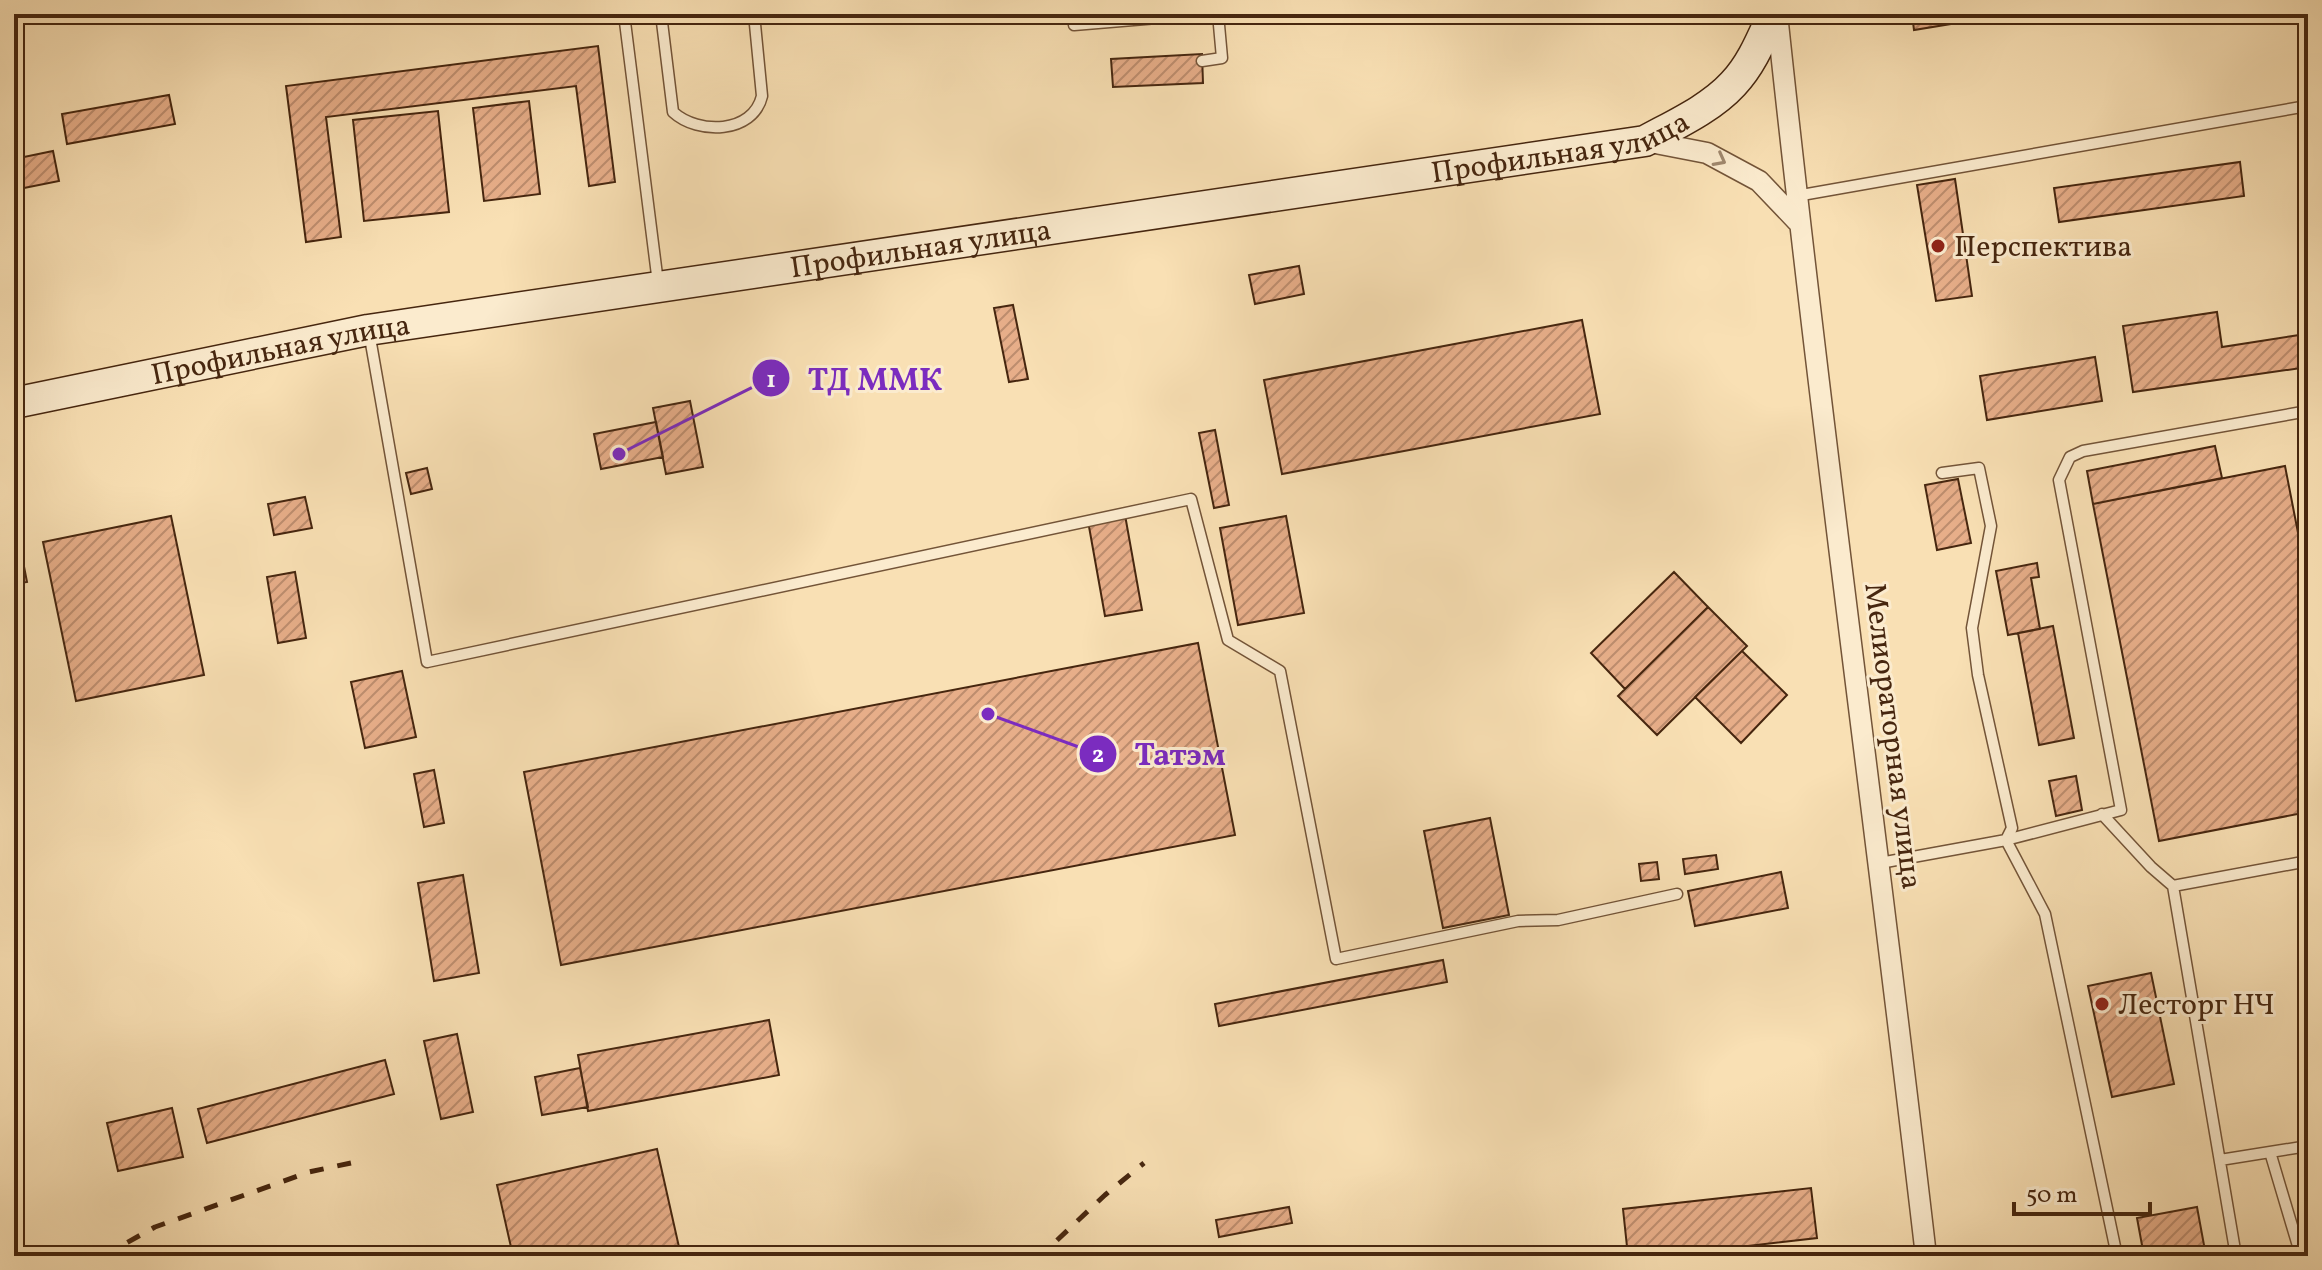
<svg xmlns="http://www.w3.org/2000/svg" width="2322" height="1270" font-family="Vollkorn,serif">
	<defs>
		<pattern id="building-hatch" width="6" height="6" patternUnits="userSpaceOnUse" patternTransform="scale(2)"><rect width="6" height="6" fill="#e7ae89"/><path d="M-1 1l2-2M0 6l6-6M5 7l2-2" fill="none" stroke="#bd8d6e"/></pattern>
	</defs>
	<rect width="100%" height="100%" fill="#f9e0b4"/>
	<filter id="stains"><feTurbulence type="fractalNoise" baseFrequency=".0025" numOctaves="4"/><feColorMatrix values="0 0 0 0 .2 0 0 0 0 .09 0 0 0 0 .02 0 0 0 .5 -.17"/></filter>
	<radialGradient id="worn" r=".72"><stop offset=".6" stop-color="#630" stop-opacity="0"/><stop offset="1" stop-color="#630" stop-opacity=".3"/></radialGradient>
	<path fill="url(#building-hatch)" stroke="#46260f" stroke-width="2" d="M 1912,14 L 2012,14 L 1914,30 Z
		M 598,46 L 615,182 L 589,186 L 576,86 L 326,117 L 341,237 L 306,242 L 286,86 Z
		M 1202,54 L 1203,83 L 1113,87 L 1111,59 Z
		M 169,95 L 175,124 L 67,144 L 62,114 Z
		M 529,101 L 540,194 L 484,201 L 473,108 Z
		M 438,111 L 449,212 L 364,221 L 353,120 Z
		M 53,151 L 59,181 L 14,190 L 14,159 Z
		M 2240,162 L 2244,196 L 2059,222 L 2054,188 Z
		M 1955,179 L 1972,296 L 1936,301 L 1917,185 Z
		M 1299,266 L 1304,294 L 1255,304 L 1249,275 Z
		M 1013,305 L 1028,379 L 1009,382 L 994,308 Z
		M 2217,312 L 2222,347 L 2306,334 L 2308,367 L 2133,392 L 2123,326 Z
		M 1582,320 L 1600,414 L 1282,474 L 1264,380 Z
		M 2095,357 L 2102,401 L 1987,420 L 1980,376 Z
		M 690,401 L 703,467 L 666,474 L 653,408 Z
		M 656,422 L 663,457 L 601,469 L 594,434 Z
		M 1215,430 L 1229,505 L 1214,508 L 1199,433 Z
		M 2215,446 L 2222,478 L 2093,504 L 2087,471 Z
		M 2285,466 L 2308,584 L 2308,812 L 2159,841 L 2093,504 Z
		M 427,468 L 432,489 L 411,494 L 406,473 Z
		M 1958,479 L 1971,543 L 1937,550 L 1925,485 Z
		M 305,497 L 312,528 L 274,535 L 268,504 Z
		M 1125,515 L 1142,610 L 1105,616 L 1088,521 Z
		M 171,516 L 204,675 L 76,701 L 43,542 Z
		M 1286,516 L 1304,613 L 1238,625 L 1220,528 Z
		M 20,546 L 27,582 L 14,584 L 14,547 Z
		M 2037,563 L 2039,577 L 2031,578 L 2040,629 L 2008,635 L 1996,571 Z
		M 295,572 L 306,638 L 278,643 L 267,577 Z
		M 1674,572 L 1708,607 L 1625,689 L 1591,653 Z
		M 1708,607 L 1747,646 L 1657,735 L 1618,696 Z
		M 2053,626 L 2074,738 L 2039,745 L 2018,633 Z
		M 1198,643 L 1235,835 L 561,965 L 524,772 Z
		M 1742,651 L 1787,695 L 1741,743 L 1695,697 Z
		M 402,671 L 416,737 L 365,748 L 351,682 Z
		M 434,770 L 444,823 L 424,827 L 414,774 Z
		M 2076,776 L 2082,810 L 2056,816 L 2049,781 Z
		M 1490,818 L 1509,915 L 1443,928 L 1424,831 Z
		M 1716,855 L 1718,869 L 1685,874 L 1683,859 Z
		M 1657,862 L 1659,879 L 1641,881 L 1639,864 Z
		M 1781,872 L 1788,908 L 1695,926 L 1688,891 Z
		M 463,875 L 479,973 L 434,981 L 418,883 Z
		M 1443,960 L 1447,982 L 1219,1026 L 1215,1004 Z
		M 2151,973 L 2174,1084 L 2112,1097 L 2088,986 Z
		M 769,1020 L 779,1075 L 588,1111 L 578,1055 Z
		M 457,1034 L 473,1112 L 441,1119 L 424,1041 Z
		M 385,1060 L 394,1094 L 207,1143 L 198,1109 Z
		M 580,1068 L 588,1107 L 542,1115 L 535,1077 Z
		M 172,1108 L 183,1157 L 118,1171 L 107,1123 Z
		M 657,1149 L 681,1256 L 513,1256 L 497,1185 Z
		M 1811,1188 L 1817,1238 L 1662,1256 L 1628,1256 L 1623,1209 Z
		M 1289,1207 L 1292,1223 L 1219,1237 L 1216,1220 Z
		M 2197,1207 L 2206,1256 L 2144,1256 L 2137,1218 Z"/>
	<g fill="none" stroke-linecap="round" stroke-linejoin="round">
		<defs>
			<path id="lane" d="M 624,14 L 658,283
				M 661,14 L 673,112 C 698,135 753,134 762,96 L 754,14
				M 1074,25 L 1205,14
				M 1202,61 L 1222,58 L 1218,14
				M 1796,196 L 2307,106
				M 369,332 L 427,662 L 1191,499 L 1228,640 L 1280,671 L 1336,959 L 1518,921 L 1558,920 L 1677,894
				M 1942,473 L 1979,468 L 1991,526 L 1972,628 L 1978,675 L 2012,828 L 2006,840
				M 2102,814 L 2151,867 L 2173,886 L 2308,861
				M 2006,840 L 2045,914 L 2117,1256
				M 1880,863 L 2006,840 L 2121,810 L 2059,480 L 2070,457 L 2083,451 L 2308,411
				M 2173,886 L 2236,1256
				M 2270,1152 L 2301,1256
				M 2220,1160 L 2308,1146"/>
			<path id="street" d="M 1777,14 C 1821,429 1878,842 1926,1256
				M 1645,141 L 1707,153 L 1759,181 L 1800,224"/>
			<g id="secondary">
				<path id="s1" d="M 14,403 L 368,330 L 1645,141 C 1674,125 1710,109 1733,84 C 1752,64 1762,38 1773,14"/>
			</g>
		</defs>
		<use href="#lane" stroke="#735438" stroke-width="13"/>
		<use href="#street" stroke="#735438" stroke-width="23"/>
		<use href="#secondary" stroke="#46260f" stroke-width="33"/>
		<use href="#lane" stroke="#fbebce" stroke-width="10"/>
		<use href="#street" stroke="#fbebce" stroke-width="20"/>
		<use href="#secondary" stroke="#fbebce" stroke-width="30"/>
		<path stroke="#46260f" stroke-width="5" stroke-dasharray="14 14" stroke-linecap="butt" d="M 103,1256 L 155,1227 L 309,1172 L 360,1161
			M 1034,1256 L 1053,1244 L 1105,1195 L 1144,1163"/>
	</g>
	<defs><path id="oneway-chevron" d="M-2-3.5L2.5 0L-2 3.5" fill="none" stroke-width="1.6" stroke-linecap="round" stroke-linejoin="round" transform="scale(2)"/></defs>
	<use stroke="#a0886e" href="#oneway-chevron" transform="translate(1720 160) rotate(28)"/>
	<g fill="#8f2418" stroke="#fbebce" stroke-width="3">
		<circle cx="1938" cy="246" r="8"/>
		<circle cx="2102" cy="1004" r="8"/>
	</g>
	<g text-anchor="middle" stroke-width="6" stroke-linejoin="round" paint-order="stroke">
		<g font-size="30" fill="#46260f" stroke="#fbebce">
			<text dy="10" stroke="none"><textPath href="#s1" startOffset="1568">Профильная улица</textPath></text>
			<text dy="10" stroke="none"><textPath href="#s1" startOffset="920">Профильная улица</textPath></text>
			<text dy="10" stroke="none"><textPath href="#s1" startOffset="272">Профильная улица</textPath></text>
			<text transform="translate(1894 736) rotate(83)" y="10">Мелиораторная улица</text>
		</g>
		<g font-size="30" fill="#46260f" stroke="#fbebce" text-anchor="start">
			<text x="1954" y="256">Перспектива</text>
			<text x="2118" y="1014">Лесторг НЧ</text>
		</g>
	</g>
	<path fill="none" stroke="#7b2cbf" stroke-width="3" d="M619 454L771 378M988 714L1098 754"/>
	<g fill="#7b2cbf" stroke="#fbebce" stroke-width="3">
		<circle cx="619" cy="454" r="8"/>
		<circle cx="988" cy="714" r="8"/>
		<circle cx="771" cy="378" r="20"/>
		<circle cx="1098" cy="754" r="20"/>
	</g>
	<g font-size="24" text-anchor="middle" font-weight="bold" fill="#fff">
		<text x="771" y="387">1</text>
		<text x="1098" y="762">2</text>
	</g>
	<g font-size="32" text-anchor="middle" font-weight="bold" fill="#7b2cbf" stroke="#fbebce" stroke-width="6" stroke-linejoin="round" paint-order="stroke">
		<text x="875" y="390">ТД ММК</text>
		<text x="1180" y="765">Татэм</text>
	</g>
	<rect width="2322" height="1270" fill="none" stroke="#f9e0b4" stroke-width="48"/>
	<rect x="16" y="16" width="2290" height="1238" fill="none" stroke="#46260f" stroke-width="4"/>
	<rect x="24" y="24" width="2274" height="1222" fill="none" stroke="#46260f" stroke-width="2"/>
	<path d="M2014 1202v12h136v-12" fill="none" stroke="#46260f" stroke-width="4"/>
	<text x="2026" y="1202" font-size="24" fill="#46260f" stroke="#fbebce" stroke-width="6" paint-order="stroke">50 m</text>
	<rect width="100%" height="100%" filter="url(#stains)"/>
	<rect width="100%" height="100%" fill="url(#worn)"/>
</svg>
